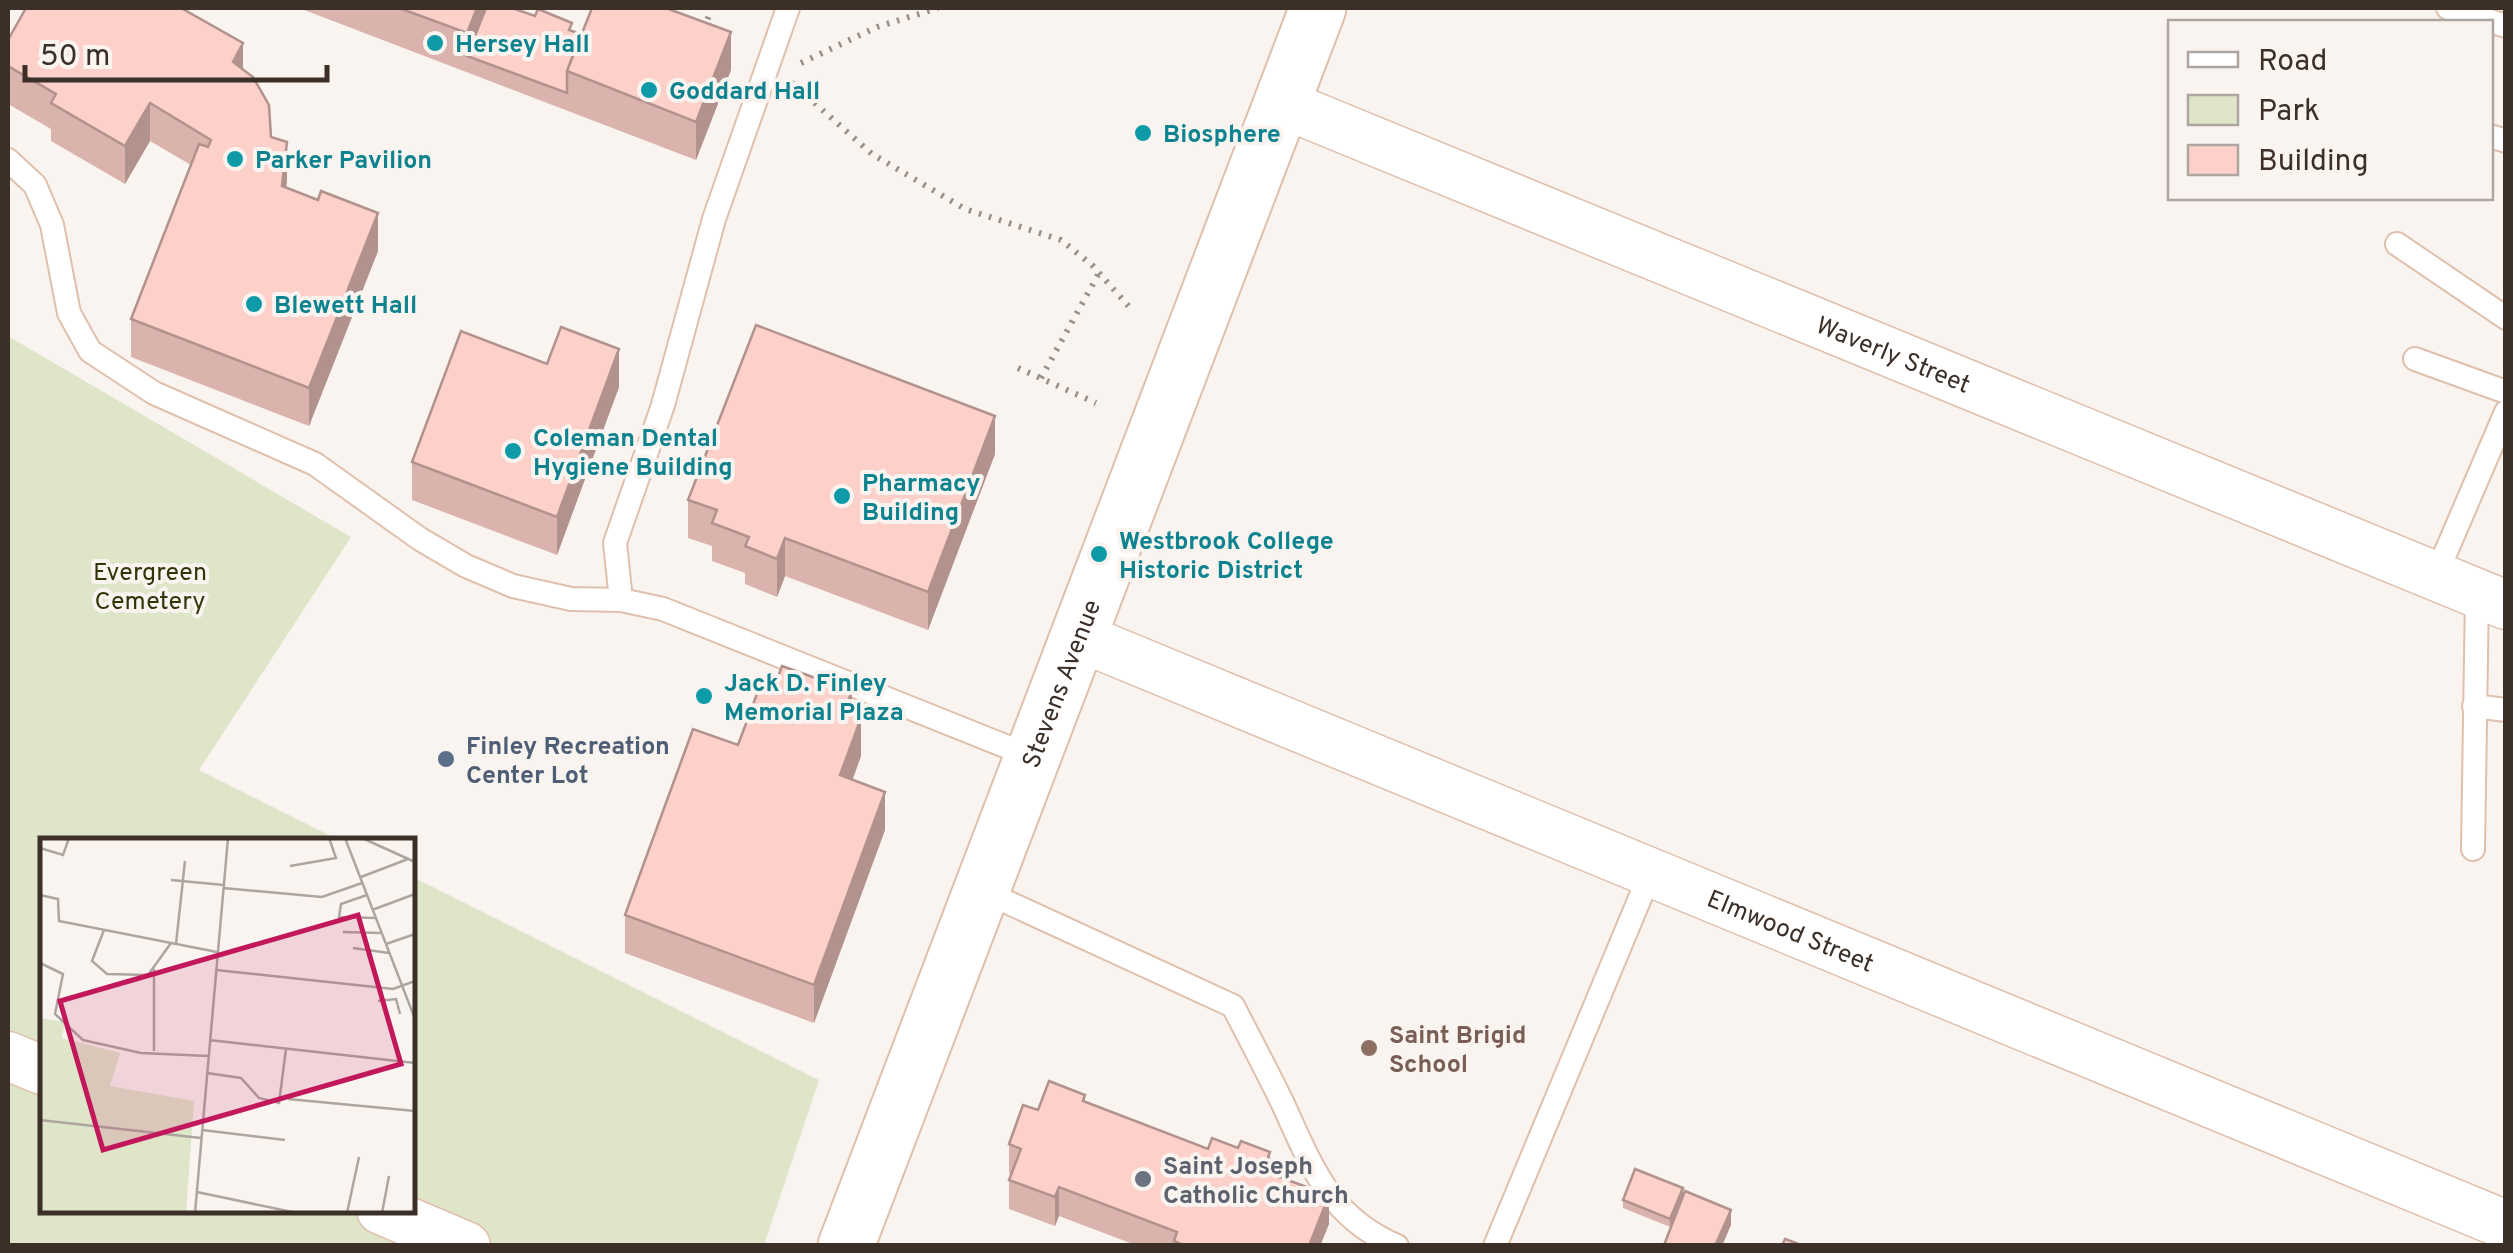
<svg xmlns="http://www.w3.org/2000/svg" width="2513" height="1253" font-family="Overpass,sans-serif">
	<rect width="100%" height="100%" fill="#faf4f0"/>
	<path fill="#dee5c9" d="M 8,336 L 351,537 L 199,770 L 339,840 L 42,840 L 42,1210 L 412,1210 L 413,877 L 819,1080 L 764,1245 L 8,1246 Z"/>
	<g fill="none" stroke-linecap="round" stroke-linejoin="round">
		<defs>
			<path id="service" d="M 2448,8 L 2506,26
				M 2490,136 L 2506,141
				M 8,160 L 35,185 L 52,225 L 69,313 L 90,351 L 154,393 L 315,464 L 420,539 L 466,566 L 513,586 L 571,599 L 621,600 L 663,609 L 1030,756
				M 2397,244 L 2506,318
				M 2415,359 L 2506,392
				M 2436,575 L 2506,412
				M 621,600 L 615,543 L 663,405 L 714,219 L 788,8
				M 2474,706 L 2506,710
				M 2473,849 L 2477,593
				M 981,890 L 1233,1006 C 1250,1039 1267,1071 1283,1104 C 1312,1167 1329,1217 1397,1246
				M 1495,1246 L 1650,874"/>
			<g id="minor">
				<path id="s1" d="M 1281,103 L 2506,605"/>
				<path id="s2" d="M 1077,636 L 2506,1225"/>
				<path d="M 8,1056 L 42,1070"/>
				<path d="M 381,1210 L 466,1246"/>
			</g>
			<g id="secondary">
				<path id="s3" d="M 846,1246 L 1318,8"/>
			</g>
		</defs>
		<use href="#service" stroke="#dfc0ad" stroke-width="26"/>
		<use href="#minor" stroke="#dfc0ad" stroke-width="51"/>
		<use href="#secondary" stroke="#dfc0ad" stroke-width="59"/>
		<path stroke="#988f88" stroke-width="6" stroke-dasharray="2.5 8" stroke-linecap="butt" d="M 711,27 L 706,23 L 712,8
			M 801,63 L 877,27 L 938,8
			M 791,82 L 872,154 L 965,209 L 1061,240 L 1092,265 L 1132,310
			M 1018,368 L 1096,403
			M 1041,378 L 1099,273"/>
		<use href="#service" stroke="#fff" stroke-width="22"/>
		<use href="#minor" stroke="#fff" stroke-width="48"/>
		<use href="#secondary" stroke="#fff" stroke-width="55"/>
	</g>
	<path fill="#dab3ad" d="M 299,8 L 512,8 L 581,34 L 731,70 L 696,160 Z
		M 8,40 L 243,70 L 271,137 L 287,180 L 286,188 L 378,251 L 309,426 L 131,357 L 131,319 L 191,165 L 150,141 L 125,184 L 51,141 L 51,129 L 8,104 Z
		M 547,364 L 619,387 L 557,555 L 412,500 L 412,462 Z
		M 995,454 L 928,630 L 785,576 L 777,597 L 745,584 L 745,573 L 712,561 L 712,546 L 688,538 L 688,500 Z
		M 852,715 L 861,756 L 853,779 L 885,830 L 814,1023 L 625,953 L 625,915 L 738,745 Z
		M 1085,1102 L 1270,1173 L 1329,1224 L 1320,1246 L 1138,1246 L 1059,1216 L 1055,1226 L 1009,1209 L 1009,1180 L 1011,1174 L 1009,1173 L 1009,1144 L 1038,1110 Z
		M 1683,1188 L 1670,1227 L 1623,1208 L 1623,1200 Z"/>
	<path fill="#b1928d" d="M 477,8 L 492,8 L 467,56 L 467,33 Z
		M 731,32 L 731,70 L 696,160 L 696,122 Z
		M 243,43 L 243,81 L 233,62 Z
		M 150,103 L 150,141 L 125,184 L 125,146 Z
		M 287,142 L 287,180 L 282,224 L 282,186 Z
		M 378,213 L 378,251 L 309,426 L 309,388 Z
		M 619,349 L 619,387 L 557,555 L 557,517 Z
		M 995,416 L 995,454 L 928,630 L 928,592 Z
		M 785,538 L 785,576 L 777,597 L 777,559 Z
		M 852,691 L 852,729 L 844,712 Z
		M 861,718 L 861,756 L 840,813 L 840,775 Z
		M 885,792 L 885,830 L 814,1023 L 814,985 Z
		M 1270,1152 L 1270,1181 L 1263,1171 Z
		M 1059,1187 L 1059,1216 L 1055,1226 L 1055,1197 Z
		M 1683,1188 L 1683,1196 L 1670,1227 L 1670,1219 Z
		M 1329,1195 L 1329,1224 L 1320,1246 L 1309,1246 Z
		M 1731,1210 L 1731,1225 L 1722,1246 L 1715,1246 Z"/>
	<path fill="#fdd0c9" stroke="#b1928d" stroke-width="2.5" d="M 26,8 L 181,8 L 243,43 L 233,62 L 253,77 L 269,105 L 271,137 L 287,142 L 282,186 L 318,200 L 321,191 L 378,213 L 309,388 L 131,319 L 199,144 L 208,147 L 211,140 L 150,103 L 125,146 L 51,103 L 56,94 L 8,66 L 8,40 Z
		M 399,8 L 477,8 L 467,33 Z
		M 486,8 L 512,8 L 535,16 L 538,9 L 572,23 L 569,30 L 581,34 L 567,71 L 567,93 L 467,56 Z
		M 592,8 L 666,8 L 731,32 L 696,122 L 567,71 Z
		M 756,325 L 995,416 L 928,592 L 785,538 L 777,559 L 745,546 L 749,537 L 712,523 L 717,510 L 688,500 Z
		M 561,327 L 619,349 L 557,517 L 412,462 L 461,331 L 547,364 Z
		M 782,666 L 852,691 L 844,712 L 861,718 L 840,775 L 885,792 L 814,985 L 625,915 L 693,729 L 738,745 L 761,683 L 774,688 Z
		M 1049,1081 L 1085,1095 L 1083,1101 L 1208,1149 L 1212,1138 L 1238,1148 L 1241,1141 L 1270,1152 L 1263,1171 L 1329,1195 L 1309,1246 L 1185,1246 L 1174,1241 L 1177,1232 L 1059,1187 L 1055,1197 L 1009,1180 L 1021,1149 L 1009,1144 L 1023,1105 L 1038,1110 Z
		M 1635,1169 L 1683,1188 L 1670,1219 L 1623,1200 Z
		M 1685,1191 L 1731,1210 L 1715,1246 L 1664,1245 Z
		M 1785,1239 L 1804,1246 L 1782,1246 Z"/>
	<g fill="#0f9aa8" stroke="#faf4f0" stroke-width="4">
		<circle cx="435" cy="43" r="10"/>
		<circle cx="649" cy="90" r="10"/>
		<circle cx="1143" cy="133" r="10"/>
		<circle cx="235" cy="159" r="10"/>
		<circle cx="254" cy="304" r="10"/>
		<circle cx="513" cy="451" r="10"/>
		<circle cx="842" cy="496" r="10"/>
		<circle cx="1099" cy="554" r="10"/>
		<circle cx="704" cy="696" r="10"/>
	</g>
	<circle fill="#5c6f8a" stroke="#faf4f0" stroke-width="4" cx="446" cy="759" r="10"/>
	<circle fill="#8d6e63" stroke="#faf4f0" stroke-width="4" cx="1369" cy="1048" r="10"/>
	<circle fill="#6b7280" stroke="#faf4f0" stroke-width="4" cx="1143" cy="1179" r="10"/>
	<g text-anchor="middle" stroke-width="8" stroke-linejoin="round" paint-order="stroke">
		<g font-size="25" font-weight="bold" fill="#0d838f" stroke="#faf4f0" text-anchor="start">
			<text x="455" y="52">Hersey Hall</text>
			<text x="669" y="99">Goddard Hall</text>
			<text x="1163" y="142">Biosphere</text>
			<text x="255" y="168">Parker Pavilion</text>
			<text x="274" y="313">Blewett Hall</text>
			<text x="533" y="446">Coleman Dental<tspan x="533" dy="29">Hygiene Building</tspan></text>
			<text x="862" y="491">Pharmacy<tspan x="862" dy="29">Building</tspan></text>
			<text x="1119" y="549">Westbrook College<tspan x="1119" dy="29">Historic District</tspan></text>
			<text x="724" y="691">Jack D. Finley<tspan x="724" dy="29">Memorial Plaza</tspan></text>
		</g>
		<g font-size="25" fill="#3b2f27" stroke="#faf4f0">
			<text dy="9" stroke="none"><textPath href="#s1" startOffset="662">Waverly Street</textPath></text>
			<text dy="9" stroke="none"><textPath href="#s3" startOffset="602">Stevens Avenue</textPath></text>
			<text dy="9" stroke="none"><textPath href="#s2" startOffset="772">Elmwood Street</textPath></text>
		</g>
		<g font-size="25" fill="#2e3507" stroke="#faf4f0">
			<text x="150" y="580">Evergreen<tspan x="150" dy="29">Cemetery</tspan></text>
		</g>
		<g font-size="25" font-weight="bold" fill="#4e5e75" stroke="#faf4f0" text-anchor="start">
			<text x="466" y="754">Finley Recreation<tspan x="466" dy="29">Center Lot</tspan></text>
		</g>
		<g font-size="25" font-weight="bold" fill="#785e54" stroke="#faf4f0" text-anchor="start">
			<text x="1389" y="1043">Saint Brigid<tspan x="1389" dy="29">School</tspan></text>
		</g>
		<g font-size="25" font-weight="bold" fill="#5b616d" stroke="#faf4f0" text-anchor="start">
			<text x="1163" y="1174">Saint Joseph<tspan x="1163" dy="29">Catholic Church</tspan></text>
		</g>
	</g>
	<g transform="translate(40 838)">
		<rect width="375" height="375" fill="#faf4f0"/>
		<path d="M 0,180 L 25,184 L 22,200 L 80,215 L 70,248 L 154,263 L 146,375 L 0,375 Z" fill="#dee5c9"/>
		<path fill="none" stroke="#aea5a0" stroke-width="2.5" d="M 305,0 L 375,181M 322,0 L 375,24M 0,10 L 23,17 L 29,0M 250,28 L 296,20 L 289,0M 321,39 L 368,21M 131,42 L 184,47M 183,50 L 282,59 L 322,45M 0,57 L 18,61 L 19,83 L 177,114M 327,57 L 301,66 L 299,79 L 336,80M 332,72 L 375,56M 64,92 L 52,123 L 67,136 L 108,137 L 131,105M 303,94 L 341,95M 136,106 L 145,23M 346,106 L 375,96M 313,110 L 349,115M 0,125 L 23,136 L 15,176 L 43,202 L 101,215 L 168,218M 176,132 L 353,151 L 375,143M 338,163 L 356,161 L 360,176M 169,202 L 375,225M 114,213 L 114,131M 167,235 L 201,240 L 219,260 L 239,265 L 246,211M 248,261 L 375,273M 0,282 L 161,300M 162,292 L 245,302M 157,354 L 257,375M 155,375 L 188,0M 307,375 L 319,319M 342,375 L 349,338"/>
		<path fill="#c2185b" fill-opacity="0.15" stroke="#c2185b" stroke-width="5" d="M 318,77 L 361,226 L 63,312 L 20,163 Z"/>
		<rect width="375" height="375" fill="none" stroke="#3b2f27" stroke-width="5"/>
	</g>
	<rect width="2513" height="1253" fill="none" stroke="#3b2f27" stroke-width="20"/>
	<rect x="2168" y="20" width="325" height="180" fill="#faf4f0" stroke="#aea5a0" stroke-width="2.5"/>
	<rect x="2188" y="52" width="50" height="15" fill="#ffffff" stroke="#aea5a0" stroke-width="2.5"/>
	<text x="2258" y="70" font-size="30" fill="#3b2f27">Road</text>
	<rect x="2188" y="95" width="50" height="30" fill="#dee5c9" stroke="#aea5a0" stroke-width="2.5"/>
	<text x="2258" y="120" font-size="30" fill="#3b2f27">Park</text>
	<rect x="2188" y="145" width="50" height="30" fill="#fdd0c9" stroke="#aea5a0" stroke-width="2.5"/>
	<text x="2258" y="170" font-size="30" fill="#3b2f27">Building</text>
	<path d="M25 65v15h302v-15" fill="none" stroke="#3b2f27" stroke-width="5"/>
	<text x="40" y="65" font-size="30" fill="#3b2f27" stroke="#faf4f0" stroke-width="8" paint-order="stroke">50 m</text>
</svg>
